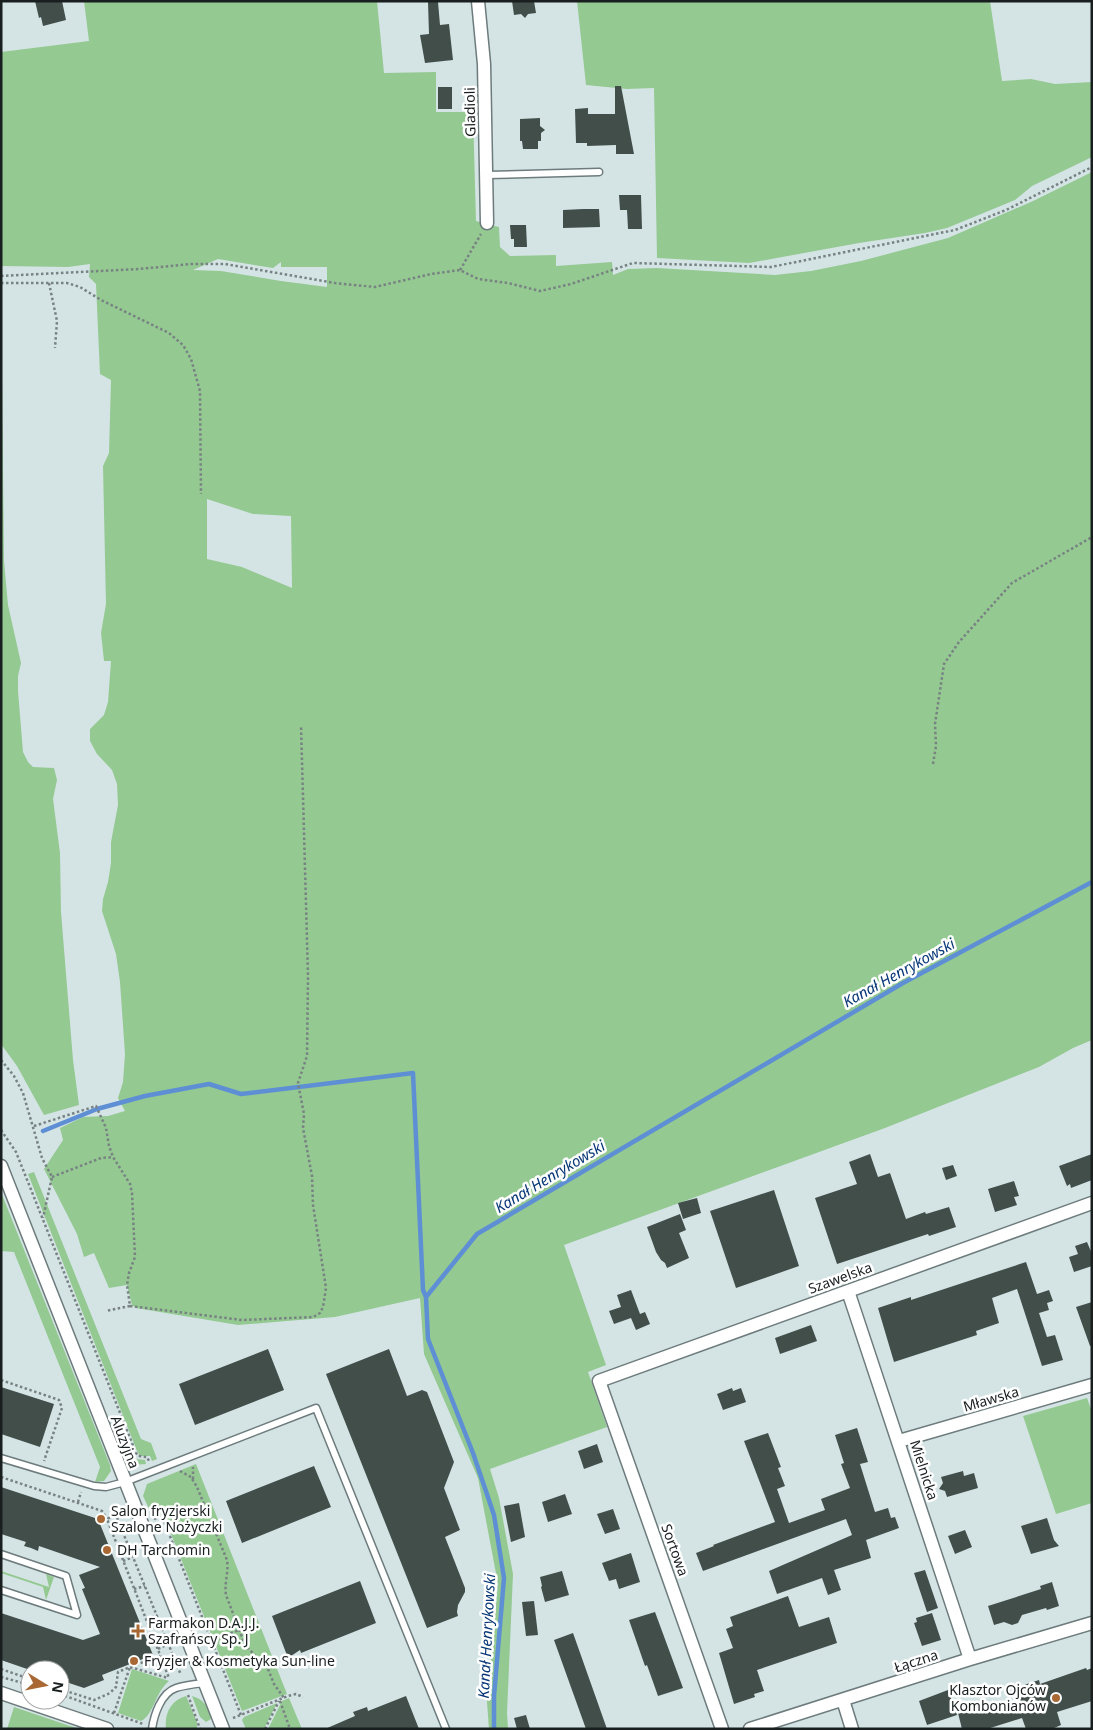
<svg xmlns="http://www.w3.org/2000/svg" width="1093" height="1730" font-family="'Noto Sans',sans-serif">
	<rect width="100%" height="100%" fill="#d4e4e5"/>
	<path fill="#94c991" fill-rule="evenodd" d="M 84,1 L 377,1 L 384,73 L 436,72 L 436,112 L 473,112 L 476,221 L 499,227 L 500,247 L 510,256 L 556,255 L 556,266 L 612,262 L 613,275 L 628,269 L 657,268 L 775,275 L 811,271 L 861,261 L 948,238 L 1033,201 L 1092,172 L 1092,1040 L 1073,1048 L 1039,1067 L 885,1128 L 564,1245 L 606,1365 L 588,1372 L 607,1427 L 490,1469 L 499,1498 L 513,1574 L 507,1713 L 508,1729 L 489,1729 L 487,1702 L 498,1584 L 478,1478 L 424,1354 L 420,1298 L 335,1317 L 238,1325 L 136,1308 L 132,1305 L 127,1285 L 109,1288 L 94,1253 L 84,1257 L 77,1234 L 44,1169 L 63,1140 L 60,1128 L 83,1117 L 108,1116 L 125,1111 L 118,1098 L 123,1082 L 125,1054 L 120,982 L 116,954 L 102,911 L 103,899 L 108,882 L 111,863 L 111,842 L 118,805 L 117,784 L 112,770 L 97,754 L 90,741 L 90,729 L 104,715 L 108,702 L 111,661 L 104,661 L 101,633 L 106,604 L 103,466 L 109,453 L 111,380 L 100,374 L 96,284 L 89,277 L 90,264 L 68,267 L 1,266 L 1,52 L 89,41 ZM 218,259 L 273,268 L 281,262 L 281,267 L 327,267 L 327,287 L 281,281 L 221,271 L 193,270 ZM 207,499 L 253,514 L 291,516 L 292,588 L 242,567 L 207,559 Z
		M 577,1 L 990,1 L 1002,81 L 1031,79 L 1055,84 L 1092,82 L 1092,157 L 1032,186 L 1015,200 L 947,228 L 925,233 L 859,243 L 749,263 L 657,258 L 654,88 L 627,89 L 586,85 Z
		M 1,287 L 4,561 L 8,605 L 21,663 L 18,676 L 18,691 L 23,752 L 28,762 L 33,767 L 54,768 L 57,780 L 53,799 L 60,853 L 61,912 L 73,1060 L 79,1105 L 44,1115 L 17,1066 L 1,1044 Z
		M 34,1172 L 141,1439 L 151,1443 L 157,1459 L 152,1461 L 150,1456 L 140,1456 L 137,1451 L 28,1174 Z
		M 1,1192 L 110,1465 L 111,1471 L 104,1481 L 95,1482 L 100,1467 L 14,1252 L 1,1251 Z
		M 1087,1398 L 1092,1412 L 1092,1503 L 1056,1514 L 1023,1416 Z
		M 121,1422 L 136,1459 L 145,1460 L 146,1464 C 137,1465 131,1465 124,1458 L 112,1425 Z
		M 196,1464 L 287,1694 L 242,1711 L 163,1514 L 153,1517 L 143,1496 L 147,1484 Z
		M 1,1571 L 49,1587 L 46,1574 L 54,1577 L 46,1600 L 43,1587 L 1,1573 Z
		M 132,1669 L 169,1681 C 155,1692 154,1715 141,1721 L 118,1713 Z
		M 186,1696 L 197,1722 L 197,1729 L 166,1729 C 164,1714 171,1700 186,1696 Z
		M 192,1696 C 204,1699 209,1708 211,1719 L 206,1722 L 200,1717 Z
		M 289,1698 L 302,1729 L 268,1729 L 282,1701 Z
		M 277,1703 L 264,1729 L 246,1729 L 242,1720 L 244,1717 Z
		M 14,1707 L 79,1729 L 7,1729 Z"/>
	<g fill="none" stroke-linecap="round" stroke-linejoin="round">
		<path stroke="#5e8fd5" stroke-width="4.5" d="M 43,1131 L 97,1109 L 145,1096 L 209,1084 L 241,1094 L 413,1073 L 423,1290 L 426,1297
			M 494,1729 L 494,1696 L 504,1578 L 494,1515 L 473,1453 L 428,1339 L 426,1297 L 477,1234 L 903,983 L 1092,882"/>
	</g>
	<path fill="#424e4a" d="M 35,1 L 62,1 L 66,20 L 43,26 L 41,17 L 39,18 Z
		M 512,1 L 534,1 L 536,13 L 528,14 L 525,18 L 521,14 L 514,15 Z
		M 428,2 L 438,2 L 440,25 L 449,24 L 453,60 L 425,63 L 420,35 L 429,34 Z
		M 615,86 L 621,86 L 634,154 L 616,154 L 616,145 L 587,146 L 587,143 L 576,143 L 575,109 L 588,108 L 588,114 L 615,114 Z
		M 438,87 L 452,87 L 452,109 L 438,109 Z
		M 540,118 L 540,126 L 545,130 L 541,133 L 541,141 L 538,141 L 538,149 L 523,149 L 522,141 L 520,141 L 520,119 Z
		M 619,195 L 641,195 L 642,229 L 628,229 L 627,210 L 620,210 Z
		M 583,209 L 599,209 L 600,227 L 563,228 L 563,210 Z
		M 510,225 L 526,225 L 527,247 L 514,247 L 514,239 L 511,239 Z
		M 870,1154 L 878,1177 L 890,1173 L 906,1219 L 925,1212 L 926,1214 L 949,1207 L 956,1227 L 929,1236 L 928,1234 L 837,1264 L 815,1198 L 857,1184 L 849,1162 Z
		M 1092,1154 L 1092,1180 L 1071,1188 L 1070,1184 L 1067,1186 L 1059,1166 Z
		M 953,1165 L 957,1176 L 946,1180 L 942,1168 Z
		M 1014,1181 L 1019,1196 L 1014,1197 L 1017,1205 L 995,1212 L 988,1189 Z
		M 774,1190 L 799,1266 L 736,1288 L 710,1211 Z
		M 697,1198 L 701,1213 L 683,1219 L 678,1203 Z
		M 680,1214 L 686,1230 L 679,1233 L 689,1258 L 667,1268 L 665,1263 L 661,1260 L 656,1252 L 647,1227 Z
		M 1087,1242 L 1092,1254 L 1092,1266 L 1074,1272 L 1069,1257 L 1078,1254 L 1075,1246 Z
		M 1026,1262 L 1037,1294 L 1049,1290 L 1053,1301 L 1047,1303 L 1049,1310 L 1039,1313 L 1047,1337 L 1055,1335 L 1063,1360 L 1042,1366 L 1017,1289 L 992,1298 L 999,1323 L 976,1331 L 977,1335 L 894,1362 L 878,1308 L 911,1297 L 911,1300 Z
		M 631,1290 L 640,1314 L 645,1312 L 650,1324 L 636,1330 L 631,1318 L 614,1324 L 609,1311 L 621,1307 L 617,1295 Z
		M 1092,1302 L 1092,1346 L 1090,1346 L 1076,1307 Z
		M 811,1325 L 817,1341 L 780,1354 L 775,1338 Z
		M 268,1349 L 284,1390 L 195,1425 L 179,1384 Z
		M 389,1349 L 407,1396 L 422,1390 L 427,1392 L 454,1462 L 444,1488 L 460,1530 L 445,1537 L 465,1588 L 465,1592 L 458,1605 L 457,1612 L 458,1616 L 427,1628 L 326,1374 Z
		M 1,1387 L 54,1404 L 40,1447 L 1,1434 Z
		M 732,1388 L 733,1391 L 741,1388 L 746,1402 L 723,1410 L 717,1394 Z
		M 857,1428 L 868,1462 L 860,1464 L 875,1512 L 888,1508 L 891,1518 L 895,1517 L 899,1528 L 866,1540 L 871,1558 L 834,1570 L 841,1590 L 828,1595 L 822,1578 L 777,1594 L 769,1571 L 852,1535 L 846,1519 L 703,1571 L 696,1553 L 714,1546 L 713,1545 L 775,1522 L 744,1441 L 768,1433 L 781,1467 L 778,1468 L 785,1486 L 777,1489 L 789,1523 L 825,1510 L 821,1499 L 850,1488 L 841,1464 L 844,1463 L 835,1435 Z
		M 597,1444 L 603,1462 L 584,1469 L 578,1451 Z
		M 314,1466 L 331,1507 L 242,1543 L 226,1501 Z
		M 963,1471 L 964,1476 L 974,1473 L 978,1488 L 947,1497 L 945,1491 L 939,1489 L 943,1483 L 941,1477 Z
		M 1,1487 L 98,1519 L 153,1655 L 102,1675 L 104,1680 L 84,1688 L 60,1680 L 60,1670 L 30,1670 L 1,1660 L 1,1613 L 83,1640 L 100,1634 L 82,1589 L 85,1588 L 79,1575 L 100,1567 L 39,1546 L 38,1551 L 31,1548 L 24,1546 L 26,1542 L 1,1534 Z
		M 565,1494 L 572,1514 L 548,1522 L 542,1502 Z
		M 519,1503 L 525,1537 L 511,1542 L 504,1506 Z
		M 613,1509 L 620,1529 L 605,1534 L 597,1514 Z
		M 1047,1518 L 1054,1540 L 1059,1546 L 1031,1554 L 1021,1526 Z
		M 965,1530 L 972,1547 L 955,1554 L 948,1536 Z
		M 631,1553 L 640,1582 L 619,1589 L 616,1579 L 609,1581 L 602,1563 Z
		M 925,1570 L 938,1608 L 927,1612 L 914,1573 Z
		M 562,1571 L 569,1595 L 545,1602 L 541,1587 L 542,1586 L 540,1577 Z
		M 360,1581 L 376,1623 L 301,1653 L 300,1650 L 288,1658 L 272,1616 Z
		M 1052,1582 L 1059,1606 L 1047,1610 L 1046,1608 L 1022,1615 L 1018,1623 L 1012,1625 L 1004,1622 L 994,1625 L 988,1606 L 1041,1589 L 1040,1586 Z
		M 788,1596 L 799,1627 L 829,1617 L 837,1643 L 757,1670 L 764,1691 L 754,1694 L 755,1697 L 734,1704 L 719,1653 L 733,1648 L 726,1629 L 733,1626 L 730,1617 Z
		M 534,1601 L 538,1635 L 526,1636 L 522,1602 Z
		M 655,1612 L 683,1688 L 658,1696 L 647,1665 L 645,1666 L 629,1620 Z
		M 932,1613 L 941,1640 L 922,1646 L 914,1623 L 917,1622 L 916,1618 Z
		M 573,1633 L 607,1729 L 586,1729 L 554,1640 Z
		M 1086,1668 L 1087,1670 L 1092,1668 L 1092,1701 L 1057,1712 L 1061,1725 L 1052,1729 L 1026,1729 L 1022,1718 L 987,1729 L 962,1729 L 958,1713 L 980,1707 L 981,1712 L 998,1707 L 998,1709 L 1021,1702 L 1018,1694 L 1023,1692 L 1021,1686 L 1039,1680 L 1040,1684 Z
		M 948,1690 L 957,1715 L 927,1725 L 919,1701 Z
		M 406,1696 L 419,1729 L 325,1729 L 355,1716 L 353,1712 L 367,1707 L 368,1711 Z
		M 526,1715 L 530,1729 L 517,1729 L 514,1718 Z"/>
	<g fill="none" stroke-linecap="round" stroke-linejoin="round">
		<defs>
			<path id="lane" d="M 487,175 L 599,172
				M 1,1458 L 94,1486 L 106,1487 L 125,1482 L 316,1408 L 446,1729
				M 1,1554 L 66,1576 L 77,1615 L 1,1590
				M 152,1729 C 154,1715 161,1693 176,1688 C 185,1685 195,1684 204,1683"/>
			<path id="street" d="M 478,1 L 484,64 L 487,223
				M 1,1166 L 223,1729
				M 848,1291 L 970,1659
				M 899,1441 L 1092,1385
				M 1,1693 L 107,1729
				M 843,1700 L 852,1729
				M 722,1729 L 599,1381 L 1092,1203
				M 750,1729 L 970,1659 L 1092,1623"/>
		</defs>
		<use href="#lane" stroke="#6d7b7c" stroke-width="9"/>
		<use href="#street" stroke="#6d7b7c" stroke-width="15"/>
		<path stroke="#788283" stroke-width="2.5" stroke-dasharray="2.5 2.5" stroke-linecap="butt" d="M 460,270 L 481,234
			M 1,276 L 139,269 L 191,264 L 225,264 L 335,283 L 375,287 L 431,274 L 460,270 L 478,279 L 508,283 L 540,291 L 571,284 L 633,263 L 771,267 L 955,230 L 1006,210 L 1092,167
			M 1,283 L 67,283 L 80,287 L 101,300 L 169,333 L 183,345 L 191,359 L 200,391 L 201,494
			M 49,283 L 57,321 L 55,348
			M 933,764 L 936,746 L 935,724 L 944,664 L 959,642 L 1012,583 L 1092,537
			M 1,1060 L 14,1076 L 23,1093 L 42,1158 L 52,1177 L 43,1218
			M 34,1126 L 96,1106 L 106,1128 L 109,1146 L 113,1157 L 130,1184 L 132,1193 L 135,1257 L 129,1273 L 127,1285 L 130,1306 L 106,1311
			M 1,1130 L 16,1152 L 136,1453 L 138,1456 L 147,1457 L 150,1463
			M 52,1177 L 101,1158 L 113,1157
			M 130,1306 L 242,1320 L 313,1317 L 320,1313 L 323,1307 L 326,1288 L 313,1205 L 312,1176 L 303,1128 L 304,1114 L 298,1083 L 307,1056 L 308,976 L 301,725
			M 1,1380 L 59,1400 L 62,1408 L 44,1461
			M 180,1471 L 191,1477 L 197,1487 L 227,1560 C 229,1572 224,1583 226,1595 L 245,1645 L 268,1669 L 274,1684 L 284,1698
			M 1,1477 L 102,1511 L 107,1519
			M 193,1479 L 193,1467
			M 78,1502 L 81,1492
			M 123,1510 L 107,1519 L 169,1678
			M 115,1513 L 181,1675
			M 154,1519 L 162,1516 L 241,1715
			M 123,1561 L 133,1557
			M 134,1589 L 145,1586
			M 147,1619 L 157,1615
			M 212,1641 L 239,1630
			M 158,1649 L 168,1644
			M 1,1669 L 30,1679
			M 1,1677 L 30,1685
			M 60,1689 L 94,1700 L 110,1693 L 116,1687 L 118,1672 L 130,1667 L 168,1678
			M 60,1694 L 143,1724
			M 188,1695 L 200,1729
			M 280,1701 L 290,1729
			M 114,1713 L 130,1667 L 160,1656
			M 233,1718 L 288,1696 L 296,1694 L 303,1697
			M 265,1729 L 279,1701"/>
		<use href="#lane" stroke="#fff" stroke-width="6"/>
		<use href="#street" stroke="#fff" stroke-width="12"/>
	</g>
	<g fill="#a96833" stroke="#fff" stroke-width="2">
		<circle cx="101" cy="1519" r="5"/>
		<circle cx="107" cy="1550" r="5"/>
		<path d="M135.5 1623.5h5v5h5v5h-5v5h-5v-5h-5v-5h5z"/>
		<circle cx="134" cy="1661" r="5"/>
		<circle cx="1056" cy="1698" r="5"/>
	</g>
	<g text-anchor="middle" stroke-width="5" stroke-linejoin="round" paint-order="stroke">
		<g font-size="14" fill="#191e1f" stroke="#fff">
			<text transform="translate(470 112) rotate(-91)" y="5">Gladioli</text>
			<text transform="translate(840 1278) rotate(-20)" y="5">Szawelska</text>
			<text transform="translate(991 1399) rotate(-16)" y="5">Mławska</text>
			<text transform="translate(125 1442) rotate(69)" y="5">Aluzyjna</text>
			<text transform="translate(924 1470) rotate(72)" y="5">Mielnicka</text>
			<text transform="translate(675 1550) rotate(70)" y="5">Sortowa</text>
			<text transform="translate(916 1661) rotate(-18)" y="5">Łączna</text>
		</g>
		<g font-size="14" fill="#191e1f" stroke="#fff" text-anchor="start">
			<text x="111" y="1516">Salon fryzjerski<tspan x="111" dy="16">Szalone Nożyczki</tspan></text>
			<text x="117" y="1555">DH Tarchomin</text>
			<text x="148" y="1628">Farmakon D.A.J.J.<tspan x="148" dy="16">Szafrańscy Sp. J</tspan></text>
			<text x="144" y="1666">Fryzjer &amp; Kosmetyka Sun-line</text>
			<text x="1046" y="1695" text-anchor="end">Klasztor Ojców<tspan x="1046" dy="16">Kombonianów</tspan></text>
		</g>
		<g font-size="15" font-style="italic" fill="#083877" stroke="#fff">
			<text transform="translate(899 973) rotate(-29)" y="5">Kanał Henrykowski</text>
			<text transform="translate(550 1177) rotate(-31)" y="5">Kanał Henrykowski</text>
			<text transform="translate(487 1636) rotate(-87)" y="5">Kanał Henrykowski</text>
		</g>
	</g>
	<rect width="1093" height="1730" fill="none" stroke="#191e1f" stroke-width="5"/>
	<g transform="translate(45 1685) rotate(100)"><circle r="24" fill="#ffffff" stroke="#a3a5a5"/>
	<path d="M0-4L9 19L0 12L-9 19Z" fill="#a96833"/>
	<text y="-8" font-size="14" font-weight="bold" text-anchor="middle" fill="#191e1f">N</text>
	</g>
</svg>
